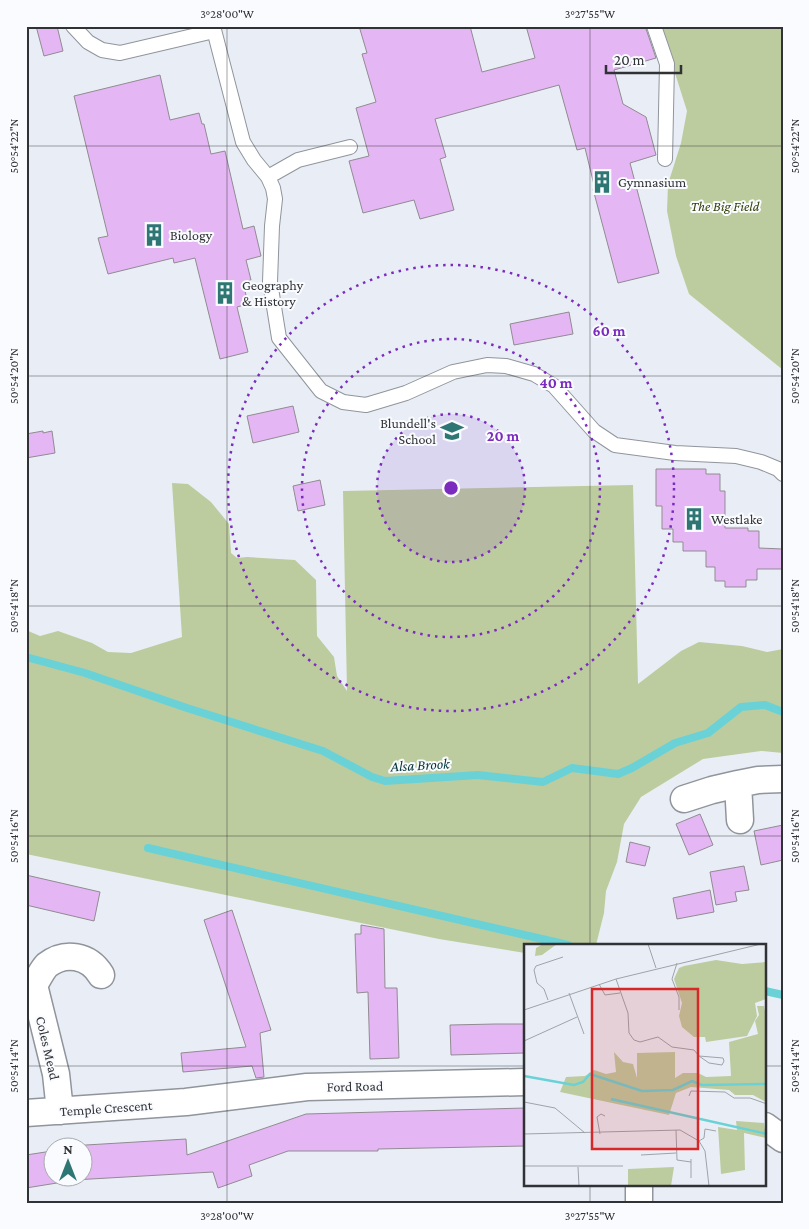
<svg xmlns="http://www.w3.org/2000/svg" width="809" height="1229" font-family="'Crimson Pro',serif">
	<rect width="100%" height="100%" fill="#e9eef6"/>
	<path fill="#bdcc9f" d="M 660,26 L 783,26 L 783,370 L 689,294 L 676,256 L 667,211 L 668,184 L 681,143 L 687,111 Z
		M 172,483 L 188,484 L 211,502 L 229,524 L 231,553 L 237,558 L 247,557 L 295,560 L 316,580 L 317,636 L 334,657 L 337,676 L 347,691 L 343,491 L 633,485 L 638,684 L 681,651 L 699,642 L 742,646 L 767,652 L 783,649 L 783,753 L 761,751 L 703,759 L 641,797 L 624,824 L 617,862 L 606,891 L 604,913 L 596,945 L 525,945 L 525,953 L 439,939 L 26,854 L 26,630 L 40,636 L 58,631 L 92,643 L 108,652 L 131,653 L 182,637 Z"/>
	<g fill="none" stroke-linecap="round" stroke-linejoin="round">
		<path stroke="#6ad2d6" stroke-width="8" d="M 26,657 L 85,673 L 187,708 L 323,751 L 372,777 L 385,781 L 478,775 L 543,782 L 572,768 L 618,774 L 632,768 L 675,743 L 708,733 L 741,707 L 765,705 L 783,712
			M 148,848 L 568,945
			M 765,991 L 783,995"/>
	</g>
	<path fill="#e4b6f3" stroke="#918b92" d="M 36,26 L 57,26 L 63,51 L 44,56 Z
		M 359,26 L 470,26 L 482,72 L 535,58 L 526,26 L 645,26 L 656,58 L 614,70 L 623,104 L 646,117 L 656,155 L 630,163 L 659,273 L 618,283 L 593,189 L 595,189 L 585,148 L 577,150 L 559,85 L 435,119 L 446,157 L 440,159 L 454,210 L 420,219 L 414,200 L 363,213 L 349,161 L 369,156 L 356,108 L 376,102 L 362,54 L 367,53 Z
		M 160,75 L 170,120 L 199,113 L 202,124 L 204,124 L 211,154 L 225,151 L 243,229 L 254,226 L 261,256 L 246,260 L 251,280 L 243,282 L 248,304 L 237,307 L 248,352 L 220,359 L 195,258 L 174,263 L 173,258 L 108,274 L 98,238 L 108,236 L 74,96 Z
		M 569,312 L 573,334 L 514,345 L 510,324 Z
		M 293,406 L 299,432 L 253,443 L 247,416 Z
		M 43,431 L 43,433 L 52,431 L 55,453 L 26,458 L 26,434 Z
		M 656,469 L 706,469 L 706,474 L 720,474 L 720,491 L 725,491 L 725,528 L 748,528 L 748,531 L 759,531 L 759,548 L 783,549 L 783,569 L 757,569 L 757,580 L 746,580 L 746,587 L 725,587 L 725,581 L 715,581 L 715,567 L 706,567 L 706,551 L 683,551 L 683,542 L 673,542 L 673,529 L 662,529 L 662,506 L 656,506 Z
		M 320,480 L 325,505 L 298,511 L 293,486 Z
		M 700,814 L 713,845 L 689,855 L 676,824 Z
		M 783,825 L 783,860 L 761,865 L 754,831 Z
		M 630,842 L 650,847 L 645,866 L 626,862 Z
		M 744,866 L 749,890 L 735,892 L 737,901 L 716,905 L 710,872 Z
		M 26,875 L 100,892 L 94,921 L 26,905 Z
		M 710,890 L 714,912 L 677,919 L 673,898 Z
		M 232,910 L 271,1030 L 260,1033 L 264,1077 L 256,1078 L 252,1066 L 183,1072 L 181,1053 L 246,1047 L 204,920 Z
		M 361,925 L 384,929 L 385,988 L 397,988 L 399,1058 L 370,1059 L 368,992 L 357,993 L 355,934 L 361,934 Z
		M 495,1024 L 525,1024 L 525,1053 L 451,1055 L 450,1025 Z
		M 525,1108 L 525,1146 L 378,1149 L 378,1151 L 288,1151 L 249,1165 L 252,1176 L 218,1188 L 213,1172 L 56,1181 L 57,1183 L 26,1188 L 26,1155 L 52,1151 L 52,1176 L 82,1176 L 82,1146 L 75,1146 L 86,1145 L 186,1139 L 187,1155 L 306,1114 Z"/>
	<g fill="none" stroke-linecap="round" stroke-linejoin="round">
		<defs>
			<path id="lane" d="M 73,26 L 88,42 L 102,50 L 120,53 L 214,31
				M 213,26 L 243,142 L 254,160 L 268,177 L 273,188 L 275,199 L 272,226 L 270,282 L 279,338 L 321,391 L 343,402 L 366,405 L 406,393 L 453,372 L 487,365 L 506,366 L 534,374 L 554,386 L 594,431 L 615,445 L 675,453 L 736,456 L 761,462 L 778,469 L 783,474
				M 654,26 L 667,64 L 665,159
				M 268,177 L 298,160 L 350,147"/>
			<path id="street" d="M 684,799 L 712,790 L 738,784
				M 740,820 L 738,784 L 758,780 L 783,779
				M 60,1111 L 56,1074 L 34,985 C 38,979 42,970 47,965 C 65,951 89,955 101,975
				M 26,1113 L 186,1102 L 307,1087 L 525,1082
				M 765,1126 L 783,1139
				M 639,1203 L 639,1185"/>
		</defs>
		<use href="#lane" stroke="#90959c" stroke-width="16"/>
		<use href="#street" stroke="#90959c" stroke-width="29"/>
		<use href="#lane" stroke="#fff" stroke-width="14"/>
		<use href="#street" stroke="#fff" stroke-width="26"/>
	</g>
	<path fill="none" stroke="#303235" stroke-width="1" stroke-opacity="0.45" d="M 227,26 L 227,1203M 590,26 L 590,945M 26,146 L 783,146M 26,376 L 783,376M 26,606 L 783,606M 26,836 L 783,836M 26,1066 L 525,1066M 765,1066 L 783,1066M 590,1185 L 590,1203"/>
	<circle cx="451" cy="488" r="74" fill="#7b2cbf" fill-opacity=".12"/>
	<g fill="none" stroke="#7b2cbf" stroke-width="2.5" stroke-dasharray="2.5 5">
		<circle cx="451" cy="488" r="74"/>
		<circle cx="451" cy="488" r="149"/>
		<circle cx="451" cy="488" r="223"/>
	</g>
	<defs>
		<symbol id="building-bare" viewBox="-9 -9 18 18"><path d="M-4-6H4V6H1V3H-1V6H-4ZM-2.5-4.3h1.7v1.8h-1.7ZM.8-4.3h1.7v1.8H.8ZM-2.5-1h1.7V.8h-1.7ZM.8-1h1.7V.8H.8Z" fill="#2d7673" stroke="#f9fbfe" stroke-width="2.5" paint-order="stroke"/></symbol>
		<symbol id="school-bare" viewBox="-9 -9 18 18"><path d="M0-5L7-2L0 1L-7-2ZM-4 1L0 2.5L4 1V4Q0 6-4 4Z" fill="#2d7673" stroke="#f9fbfe" stroke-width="2.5" paint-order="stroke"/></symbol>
	</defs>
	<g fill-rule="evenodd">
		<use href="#building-bare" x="586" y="166" width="32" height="32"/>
		<use href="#building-bare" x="138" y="219" width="32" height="32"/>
		<use href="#building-bare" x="209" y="277" width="32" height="32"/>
		<use href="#school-bare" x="436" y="415" width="32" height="32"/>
		<use href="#building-bare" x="678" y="503" width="32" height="32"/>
	</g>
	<g text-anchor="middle" stroke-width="4" stroke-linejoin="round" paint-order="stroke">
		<g font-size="14" fill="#303235" stroke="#f9fbfe" text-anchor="start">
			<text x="618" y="187">Gymnasium</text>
			<text x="170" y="240">Biology</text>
			<text x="242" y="290">Geography<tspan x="242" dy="16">&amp; History</tspan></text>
			<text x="436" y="428" text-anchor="end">Blundell's<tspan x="436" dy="16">School</tspan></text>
			<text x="711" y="524">Westlake</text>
		</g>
		<g font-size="14" font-style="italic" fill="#333f0a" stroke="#f9fbfe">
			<text x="725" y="211">The Big Field</text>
		</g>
		<g font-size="14" fill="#303235" stroke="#f9fbfe">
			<text transform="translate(48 1048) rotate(77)" y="5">Coles Mead</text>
			<text transform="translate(355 1086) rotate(-1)" y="5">Ford Road</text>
			<text transform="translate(106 1108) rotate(-4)" y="5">Temple Crescent</text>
		</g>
		<g font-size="15" font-style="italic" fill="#003234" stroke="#f9fbfe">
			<text transform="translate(420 765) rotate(-3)" y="5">Alsa Brook</text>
		</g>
	</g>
	<g transform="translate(524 944)">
		<rect width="242" height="242" fill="#e9eef6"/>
		<path d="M 19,0 L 33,0 L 18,11 L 11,12 L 12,4 ZM 192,16 L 218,20 L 242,18 L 242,55 L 231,59 L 233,72 L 223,92 L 182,98 L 181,93 L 170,93 L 158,83 L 155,72 L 158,59 L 150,35 L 155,24 L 160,22 ZM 233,62 L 240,62 L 243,78 L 242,158 L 229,151 L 211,151 L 205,146 L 167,143 L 152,149 L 145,171 L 36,148 L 42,133 L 61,132 L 70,126 L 82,130 L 92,128 L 90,108 L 99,118 L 109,120 L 113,134 L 113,109 L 151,108 L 151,134 L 159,129 L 174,129 L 182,133 L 207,132 L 205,98 L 234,90 L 231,77 L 235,71 ZM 212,177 L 240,179 L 242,194 L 220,189 L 221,226 L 197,230 L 194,183 L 213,186 ZM 150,223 L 147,242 L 104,242 L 104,225 Z" fill="#bdcc9f"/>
		<path fill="none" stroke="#6ad2d6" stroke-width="2.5" d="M 0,132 L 50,141 L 59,138 L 66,130 L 118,147 L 149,146 L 168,137 L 178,141 L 243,140M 87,155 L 243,190"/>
		<path fill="none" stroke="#9fa3a9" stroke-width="1" d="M 124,0 L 132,24M 153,19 L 148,35 L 155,53 L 155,66M 92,35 L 104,69 L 105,89 L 110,96 L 116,98 L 134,93 L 148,103 L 170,106 L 175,112 L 185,119 L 198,121 L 200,117 L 199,114 L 175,112M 75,40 L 81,51 L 96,49M 45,49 L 60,90M 24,56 L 20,45 L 13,39 L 10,26 L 12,22 L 39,13M 0,66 L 92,35 L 237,0M 0,97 L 53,73M 165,152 L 167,147 L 201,148 L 210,154 L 226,154 L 243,160M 0,158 L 31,164 L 61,189M 152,186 L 153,216 L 167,218M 0,190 L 156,186 L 175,197 L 181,207 L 185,242M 76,190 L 73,173 L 77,170 L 81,172M 175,197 L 180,194 L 181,185 L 192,187M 117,211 L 152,209M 167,215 L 167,234M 0,222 L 99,222M 54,223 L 55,242"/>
		<path fill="#d62828" fill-opacity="0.15" stroke="#d62828" stroke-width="2.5" d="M 68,45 L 174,45 L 174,205 L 68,205 Z"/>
		<rect width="242" height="242" fill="none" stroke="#303235" stroke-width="2.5"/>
	</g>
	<circle cx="451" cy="488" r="8" fill="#7b2cbf" stroke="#f9fbfe" stroke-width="2.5"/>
	<g font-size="15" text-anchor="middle" font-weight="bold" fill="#7b2cbf" stroke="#f9fbfe" stroke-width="4" stroke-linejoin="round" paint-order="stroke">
		<text x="609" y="336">60 m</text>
		<text x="556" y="388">40 m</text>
		<text x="503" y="441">20 m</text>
	</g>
	<rect width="809" height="1229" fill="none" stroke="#f9fbfe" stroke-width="55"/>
	<g transform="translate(68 1162)"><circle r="24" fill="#f9fbfe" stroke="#a9abae"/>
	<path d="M0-4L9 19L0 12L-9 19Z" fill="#2d7673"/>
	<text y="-8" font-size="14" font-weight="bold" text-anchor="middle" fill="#303235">N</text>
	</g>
	<path d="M606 65v8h75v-8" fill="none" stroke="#303235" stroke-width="2.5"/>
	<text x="614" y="65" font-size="15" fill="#303235" stroke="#f9fbfe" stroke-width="4" paint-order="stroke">20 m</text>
	<rect x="28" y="28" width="754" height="1174" fill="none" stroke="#303235" stroke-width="2"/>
	<g font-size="12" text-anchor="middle" fill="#303235">
		<text x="227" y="18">3°28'00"W</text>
		<text x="590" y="18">3°27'55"W</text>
		<text transform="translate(14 146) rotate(-90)" y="4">50°54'22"N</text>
		<text transform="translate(795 146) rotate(-90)" y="4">50°54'22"N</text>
		<text transform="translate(14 376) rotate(-90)" y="4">50°54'20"N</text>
		<text transform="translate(795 376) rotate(-90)" y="4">50°54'20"N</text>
		<text transform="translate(14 606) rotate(-90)" y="4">50°54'18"N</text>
		<text transform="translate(795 606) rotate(-90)" y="4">50°54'18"N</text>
		<text transform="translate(14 836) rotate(-90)" y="4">50°54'16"N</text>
		<text transform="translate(795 836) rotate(-90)" y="4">50°54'16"N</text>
		<text transform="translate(14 1066) rotate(-90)" y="4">50°54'14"N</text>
		<text transform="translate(795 1066) rotate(-90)" y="4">50°54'14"N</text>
		<text x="227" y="1220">3°28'00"W</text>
		<text x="590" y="1220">3°27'55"W</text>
	</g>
</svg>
